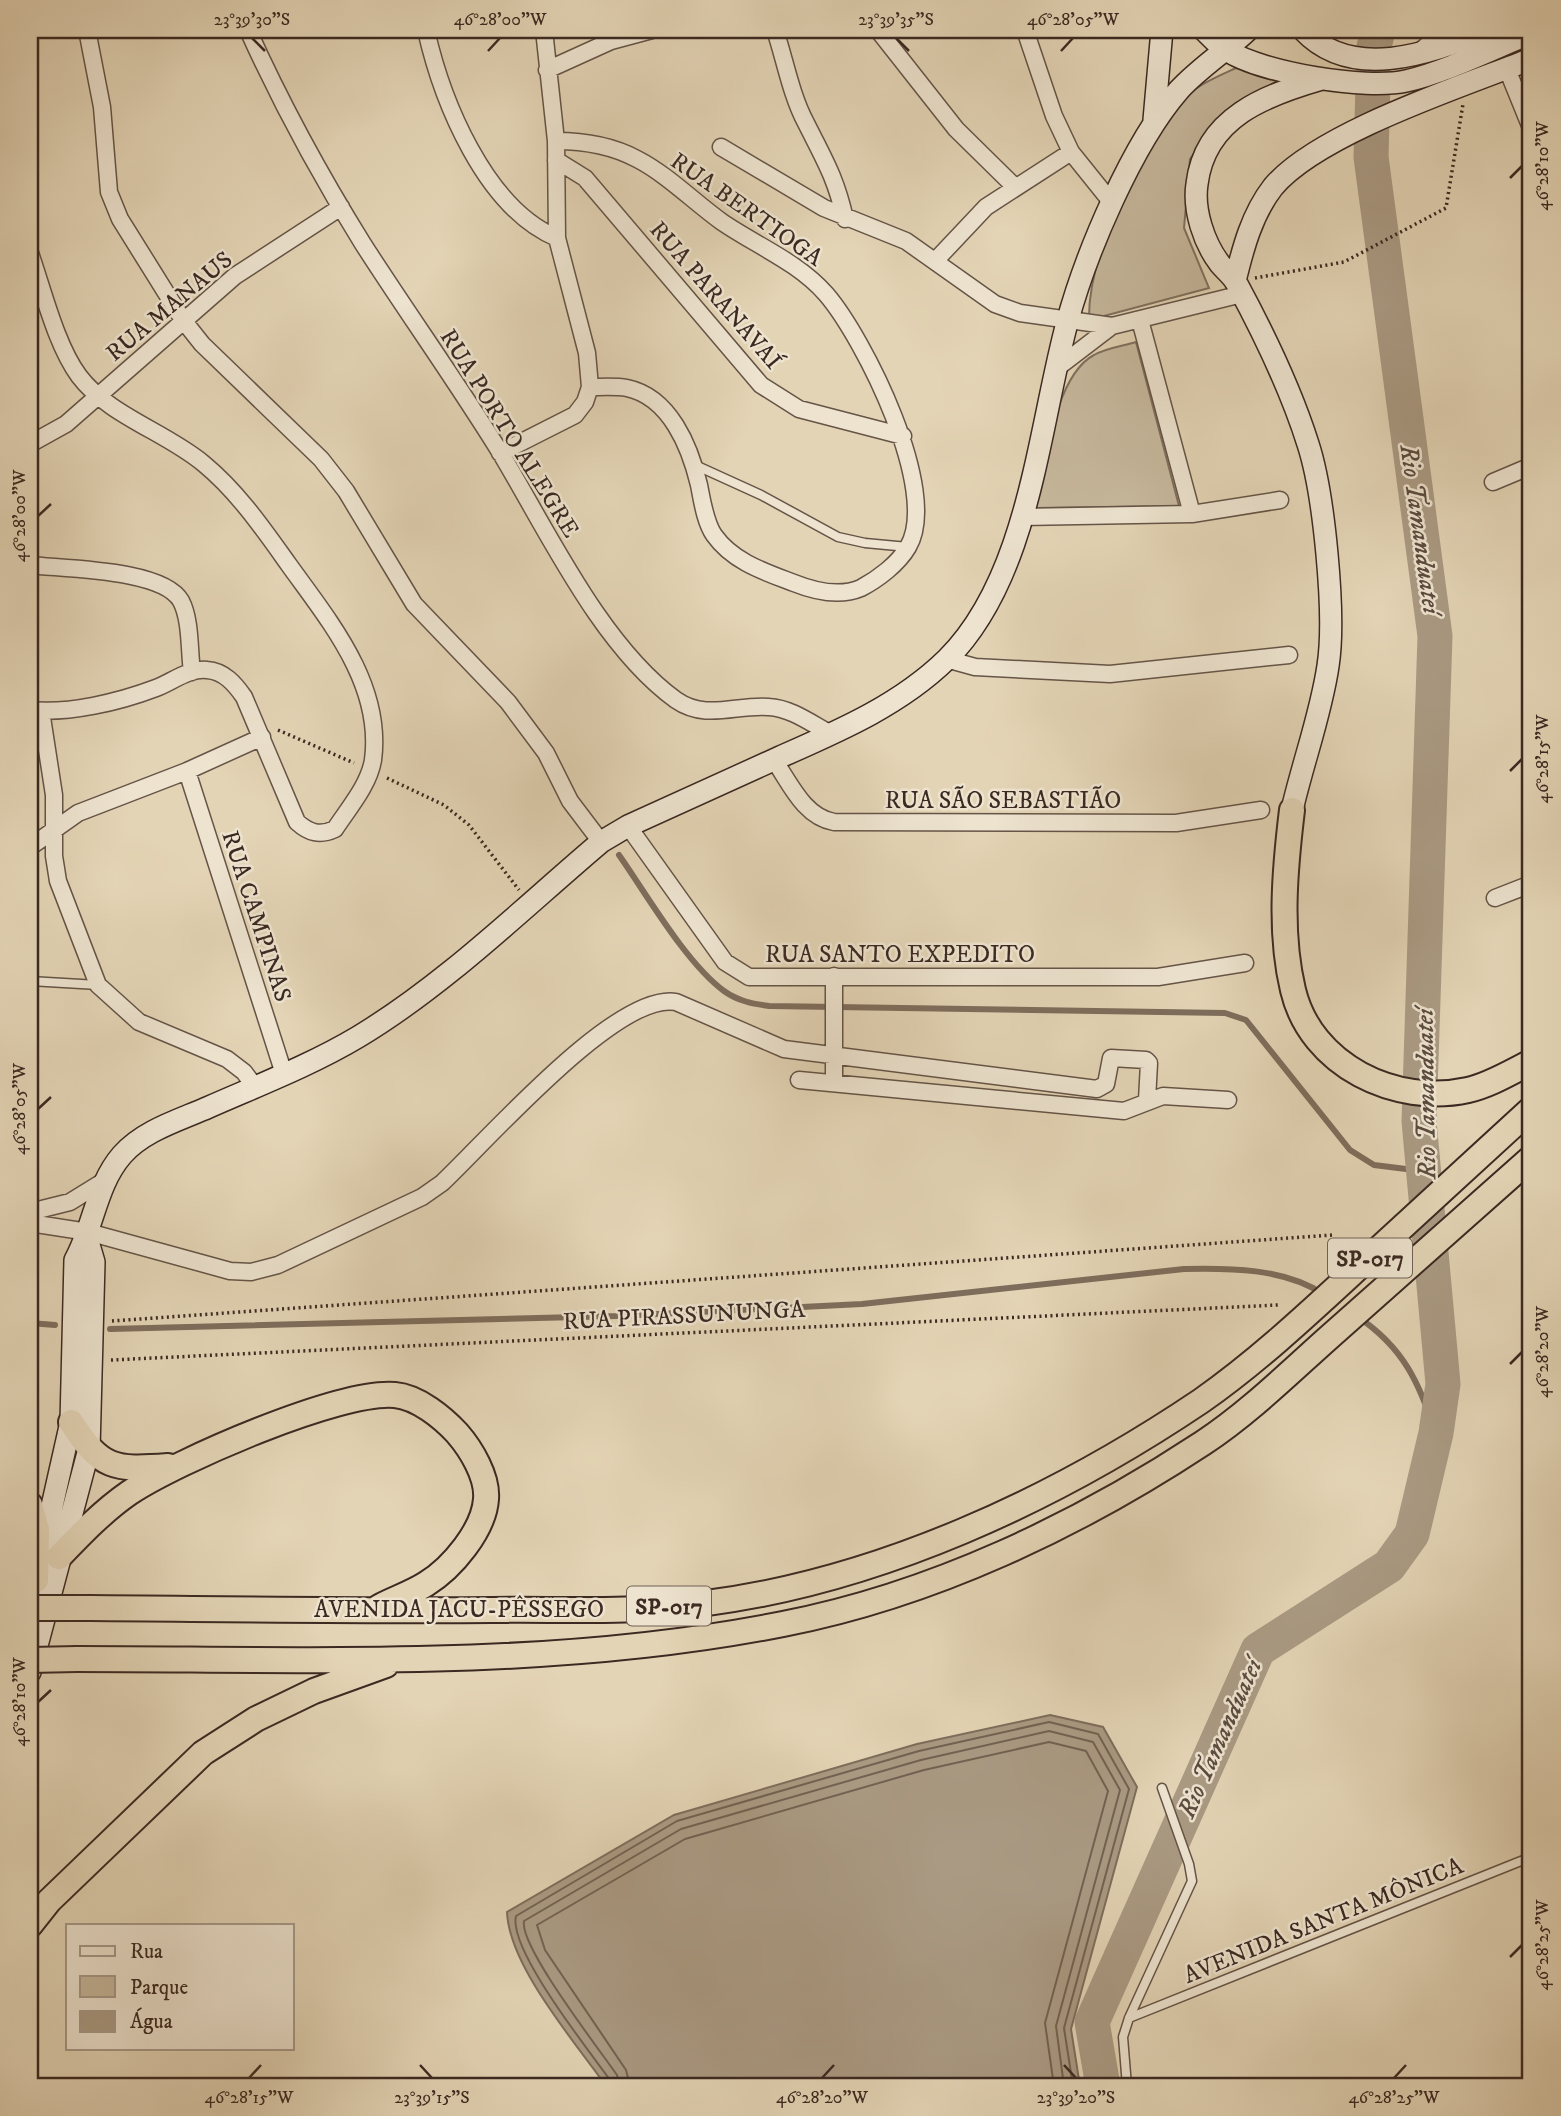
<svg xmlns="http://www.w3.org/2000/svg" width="1561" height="2116" font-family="'IM FELL DW Pica',serif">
	<rect width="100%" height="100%" fill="#e3d4b5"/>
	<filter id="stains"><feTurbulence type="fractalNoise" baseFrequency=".00286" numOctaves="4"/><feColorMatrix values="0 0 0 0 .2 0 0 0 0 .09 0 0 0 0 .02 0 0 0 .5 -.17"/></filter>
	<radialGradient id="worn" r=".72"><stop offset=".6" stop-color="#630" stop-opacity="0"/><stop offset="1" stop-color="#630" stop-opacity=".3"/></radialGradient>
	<path fill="#c6b79c" stroke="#80705f" stroke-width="2" d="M 1236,68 L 1285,76 L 1220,117 L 1190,159 L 1184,228 L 1209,288 L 1089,320 C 1088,260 1124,192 1155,141 C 1162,130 1169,115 1178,105 C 1194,86 1214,78 1236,68 Z
		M 1136,342 L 1179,506 L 1035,508 C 1045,467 1054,376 1094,355 C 1106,348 1123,346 1136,342 Z"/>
	<path fill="#aa9a83" stroke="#7e6d5c" stroke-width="2" d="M 1050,1715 L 1103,1727 L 1137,1787 L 1071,2029 L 1080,2086 L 606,2086 C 575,2042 509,1966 507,1912 L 674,1815 L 917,1744 Z"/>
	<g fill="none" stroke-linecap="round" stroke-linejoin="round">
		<path stroke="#726252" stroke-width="2" d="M 611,2086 L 610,2080 C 588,2049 508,1949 516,1916 L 677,1821 L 919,1751 L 1049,1722 L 1098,1734 L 1129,1789 L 1064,2028 L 1073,2086
			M 620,2086 L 617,2075 C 599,2049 519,1946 524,1921 L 681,1829 L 921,1760 L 1049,1731 L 1093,1742 L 1120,1790 L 1056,2026 L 1064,2086
			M 630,2086 L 626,2070 L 545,1950 L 537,1925 L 685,1839 L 924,1770 L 1049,1742 L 1086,1751 L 1108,1791 L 1045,2023 L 1054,2086"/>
		<path stroke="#7e6d5c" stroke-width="6" d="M 619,855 C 647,895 686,963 724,991 C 738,1001 753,1004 769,1006 L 1225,1013 L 1246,1020 L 1350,1150 L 1374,1165 L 1422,1171
			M 1358,1317 C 1404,1348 1419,1383 1436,1433
			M 30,1323 L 55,1325
			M 110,1329 L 617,1316 L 862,1304 L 1184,1269 C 1229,1268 1284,1268 1323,1294"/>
		<path stroke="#aa9a83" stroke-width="35" d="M 1103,2086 L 1092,2022 L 1258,1650 L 1389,1566 L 1412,1534 L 1436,1433 L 1443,1384 L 1419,1121 L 1435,636 L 1371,157 L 1374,47 L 1378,30"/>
		<defs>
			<path id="service" d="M 1420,46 L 1439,30
				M 695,465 L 761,495 L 838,537 L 865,543 L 908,547
				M 30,981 L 98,985
				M 1129,2018 L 1531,1857
				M 1127,2086 L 1123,2037 L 1129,2018 L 1192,1881 L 1189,1864 L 1162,1788"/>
			<path id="minor" d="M 87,30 L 102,107 L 109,192 L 120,219 L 183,320 L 202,344 L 321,459 L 346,491 L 414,604 L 508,702 L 546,753 L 570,801 L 601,842
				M 248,30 C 281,103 320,175 363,244 C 408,314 456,381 500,452 C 547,530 601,646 676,700 C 706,721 737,704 769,707 C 791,708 812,724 831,734
				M 426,30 C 442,101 485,208 557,238
				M 775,30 C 785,60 791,95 806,123 C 824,159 836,178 845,219
				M 878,30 L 956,129 L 1015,187
				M 1025,30 L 1054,116 L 1071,152 L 1112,203
				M 1507,69 L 1531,128
				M 547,70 L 611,41 L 652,30
				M 556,141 C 585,141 611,145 637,159 C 668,175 694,202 722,222 C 757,246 798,262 826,294 C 864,338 941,492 908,547 C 898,564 878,579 861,588 C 840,597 814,591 794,583 C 765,572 733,562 714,535 C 705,522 702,500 699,485 C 690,447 670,397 627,388 C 616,386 602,387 590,387
				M 721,147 L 824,208 L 906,241 L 995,304 L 1020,313 L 1112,326 L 1242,294
				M 556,160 L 585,178 L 761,385 L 799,409 L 903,436
				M 30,253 C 43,290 56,345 79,376 C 109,416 166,432 204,464 C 238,492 264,530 289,565 C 330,622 383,685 373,760 C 369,785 348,809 335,829 C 320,836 309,833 297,822 L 244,697 C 235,684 224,671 207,670 C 189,668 172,682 156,688 C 119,702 69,714 30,710
				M 936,260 L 986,207 L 1071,152
				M 1140,320 L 1192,514
				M 1057,368 L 1112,326
				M 30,444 L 66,424 L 235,276 L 341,207
				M 500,453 L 575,415 L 585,402 L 590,387 L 587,353 L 557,238 L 556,141 L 544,30
				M 1493,482 L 1531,466
				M 1021,517 L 1192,514 L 1280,500
				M 30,565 C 64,569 163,569 181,601 C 191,620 189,650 192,672
				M 946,659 L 975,667 L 1110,674 L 1289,655
				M 41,711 L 54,795 L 54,856 L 58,881 L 98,985 L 139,1022 L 227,1059 L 244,1072 L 255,1087
				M 774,760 C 790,783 804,817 834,822 L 1176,823 L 1261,810
				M 187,771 L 284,1074
				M 628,826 L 725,962 L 749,977 L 1158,977 L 1245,963
				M 30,847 L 78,813 L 187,771 L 262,737
				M 1495,898 L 1531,884
				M 799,1080 L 1124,1111 L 1163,1096 L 1228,1100
				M 834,1082 L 834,976
				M 30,1212 L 70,1202 L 104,1181
				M 30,1223 L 88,1232 L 230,1271 L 251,1272 L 278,1265 L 422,1197 L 442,1183 C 486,1142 617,991 676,1002 L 784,1049 L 1097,1089 L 1106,1084 L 1111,1058 L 1146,1060 L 1149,1063 L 1147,1100"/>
			<path id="secondary" d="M 1204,30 C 1211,37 1219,46 1228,51 C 1263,73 1366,90 1406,81 C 1443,73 1494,48 1531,33
				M 1303,30 C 1353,83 1431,52 1489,30
				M 1154,120 L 1162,30
				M 1235,281 C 1243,248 1252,214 1273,187 C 1318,133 1463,86 1531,59
				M 1292,810 C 1303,762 1321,714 1328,666 C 1336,615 1324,493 1308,444 C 1291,390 1264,334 1237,284 C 1233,276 1226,271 1220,264 C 1204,243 1193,210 1197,184 C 1205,117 1266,95 1322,79
				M 30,1604 L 71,1422 L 75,1260 C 94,1226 96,1185 122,1155 C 144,1130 180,1120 209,1107 C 259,1085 311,1065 358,1037 C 446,984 523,908 601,842 L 628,826 C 679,803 730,780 780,757 C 839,731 900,705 947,659 C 1029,577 1038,431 1067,323 C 1086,253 1132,144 1179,90 C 1199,68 1226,51 1248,30
				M 30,1672 L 89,1449 L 94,1262 L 87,1238"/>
			<path id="trunk" d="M 1292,810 C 1285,868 1279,932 1293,990 C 1311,1066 1396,1106 1468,1090 C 1490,1085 1511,1072 1531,1062
				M 71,1422 C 101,1469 114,1470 168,1466
				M 30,1505 L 37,1530 L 36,1580
				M 59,1557 C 81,1534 103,1511 129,1493 C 177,1461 340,1390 395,1395 C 418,1397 443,1418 457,1433 C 471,1449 488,1477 486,1499 C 484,1530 452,1568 426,1584 C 412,1593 394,1599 379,1607
				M 91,1608 C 225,1609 358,1611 492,1610 C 561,1609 632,1613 700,1604 C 878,1582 1054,1500 1201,1401 C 1258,1361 1309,1313 1360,1266 C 1417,1214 1474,1161 1531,1109
				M 77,1659 C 312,1659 551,1670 783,1624 C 932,1595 1077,1526 1203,1443 C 1247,1414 1287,1375 1326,1340 C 1394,1279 1463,1219 1531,1158
				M 30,1925 L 49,1901 L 203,1753 L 256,1719 L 314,1691 L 386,1665"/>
		</defs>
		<use href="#service" stroke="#655447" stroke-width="11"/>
		<use href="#minor" stroke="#655447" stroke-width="19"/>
		<use href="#secondary" stroke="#3b2922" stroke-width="24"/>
		<use href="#trunk" stroke="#3b2922" stroke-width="28"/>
		<path stroke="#3b2922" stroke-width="3.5" stroke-dasharray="2 3.5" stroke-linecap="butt" d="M 1255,278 L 1344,262 L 1446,208 L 1463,104
			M 278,730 L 354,763
			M 387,778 L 444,805 L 469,825 L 519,890
			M 112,1321 L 1332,1235
			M 111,1360 L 1278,1305"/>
		<use href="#service" stroke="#ede3cf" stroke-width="8"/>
		<use href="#minor" stroke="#ede3cf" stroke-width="16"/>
		<use href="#secondary" stroke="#ede3cf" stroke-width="21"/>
		<use href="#trunk" stroke="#e3d4b5" stroke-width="24"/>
		<defs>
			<path id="trunk-bridge" d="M 30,1608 L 91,1608
				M 30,1660 L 77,1659"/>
		</defs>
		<use href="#trunk-bridge" stroke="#3b2922" stroke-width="28" stroke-linecap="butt"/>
		<use href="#trunk-bridge" stroke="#e3d4b5" stroke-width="24"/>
	</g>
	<path fill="none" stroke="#3b2922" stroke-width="2.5" d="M 252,38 L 265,51M 896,38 L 909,51M 488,51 L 500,38M 1061,51 L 1073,38M 1510,178 L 1522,166M 38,516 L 51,504M 1510,771 L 1522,759M 38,1109 L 51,1097M 1510,1364 L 1522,1352M 38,1702 L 51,1690M 1510,1957 L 1522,1945M 420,2065 L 432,2078M 1064,2065 L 1076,2078M 249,2078 L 261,2065M 822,2078 L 834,2065M 1394,2078 L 1406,2065"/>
	<g text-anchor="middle" stroke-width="5" stroke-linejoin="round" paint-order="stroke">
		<g fill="#ede3cf" stroke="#706156" stroke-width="2">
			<rect x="1328" y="1238.5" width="84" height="39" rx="5"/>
			<rect x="627" y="1586.5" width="84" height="39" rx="5"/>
		</g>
		<g font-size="23" font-weight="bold" fill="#3b2922">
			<text x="1370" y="1266">SP-017</text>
			<text x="669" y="1614">SP-017</text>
		</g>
		<g font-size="24" fill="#3b2922" stroke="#ede3cf">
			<text transform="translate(747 209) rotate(35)" y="8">RUA BERTIOGA</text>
			<text transform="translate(716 295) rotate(49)" y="8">RUA PARANAVAÍ</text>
			<text transform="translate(169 306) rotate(-40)" y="8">RUA MANAUS</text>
			<text transform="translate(510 433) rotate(58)" y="8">RUA PORTO ALEGRE</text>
			<text x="1003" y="808">RUA SÃO SEBASTIÃO</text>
			<text transform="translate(257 916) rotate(72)" y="8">RUA CAMPINAS</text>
			<text x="900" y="962">RUA SANTO EXPEDITO</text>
			<text transform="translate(684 1315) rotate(-3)" y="8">RUA PIRASSUNUNGA</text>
			<text x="459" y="1617">AVENIDA JACU-PÊSSEGO</text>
			<text transform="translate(1323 1920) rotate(-22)" y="8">AVENIDA SANTA MÔNICA</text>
		</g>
		<g font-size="26" font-style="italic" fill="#5c4b3f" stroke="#ede3cf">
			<text transform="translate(1421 529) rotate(82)" y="9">Rio Tamanduateí</text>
			<text transform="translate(1425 1094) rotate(-91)" y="9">Rio Tamanduateí</text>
			<text transform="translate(1219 1738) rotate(-66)" y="9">Rio Tamanduateí</text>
		</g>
	</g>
	<rect width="1561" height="2116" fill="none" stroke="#e3d4b5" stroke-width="77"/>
	<rect x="66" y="1924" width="228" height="126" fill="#ede3cf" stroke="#a6998a" stroke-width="2"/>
	<rect x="80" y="1946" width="35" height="10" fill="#ede3cf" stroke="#a6998a" stroke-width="2"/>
	<text x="130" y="1958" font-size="21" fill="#3b2922">Rua</text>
	<rect x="80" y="1976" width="35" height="21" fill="#c6b79c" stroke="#a6998a" stroke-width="2"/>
	<text x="130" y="1994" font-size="21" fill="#3b2922">Parque</text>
	<rect x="80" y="2011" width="35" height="21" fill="#aa9a83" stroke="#a6998a" stroke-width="2"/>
	<text x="130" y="2028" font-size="21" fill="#3b2922">Água</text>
	<rect x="38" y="38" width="1484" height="2040" fill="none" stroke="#3b2922" stroke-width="2.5"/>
	<g font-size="18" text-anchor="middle" fill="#3b2922">
		<text x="252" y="25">23°39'30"S</text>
		<text x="500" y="25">46°28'00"W</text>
		<text x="896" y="25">23°39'35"S</text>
		<text x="1073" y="25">46°28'05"W</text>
		<text transform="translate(1542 166) rotate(-90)" y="6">46°28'10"W</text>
		<text transform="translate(19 516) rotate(-90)" y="6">46°28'00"W</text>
		<text transform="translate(1542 759) rotate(-90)" y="6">46°28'15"W</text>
		<text transform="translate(19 1109) rotate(-90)" y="6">46°28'05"W</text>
		<text transform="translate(1542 1352) rotate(-90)" y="6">46°28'20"W</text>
		<text transform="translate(19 1702) rotate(-90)" y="6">46°28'10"W</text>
		<text transform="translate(1542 1945) rotate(-90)" y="6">46°28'25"W</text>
		<text x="249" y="2103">46°28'15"W</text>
		<text x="432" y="2103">23°39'15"S</text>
		<text x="822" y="2103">46°28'20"W</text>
		<text x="1076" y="2103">23°39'20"S</text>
		<text x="1394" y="2103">46°28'25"W</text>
	</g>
	<rect width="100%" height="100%" filter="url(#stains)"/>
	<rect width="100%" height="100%" fill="url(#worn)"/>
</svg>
